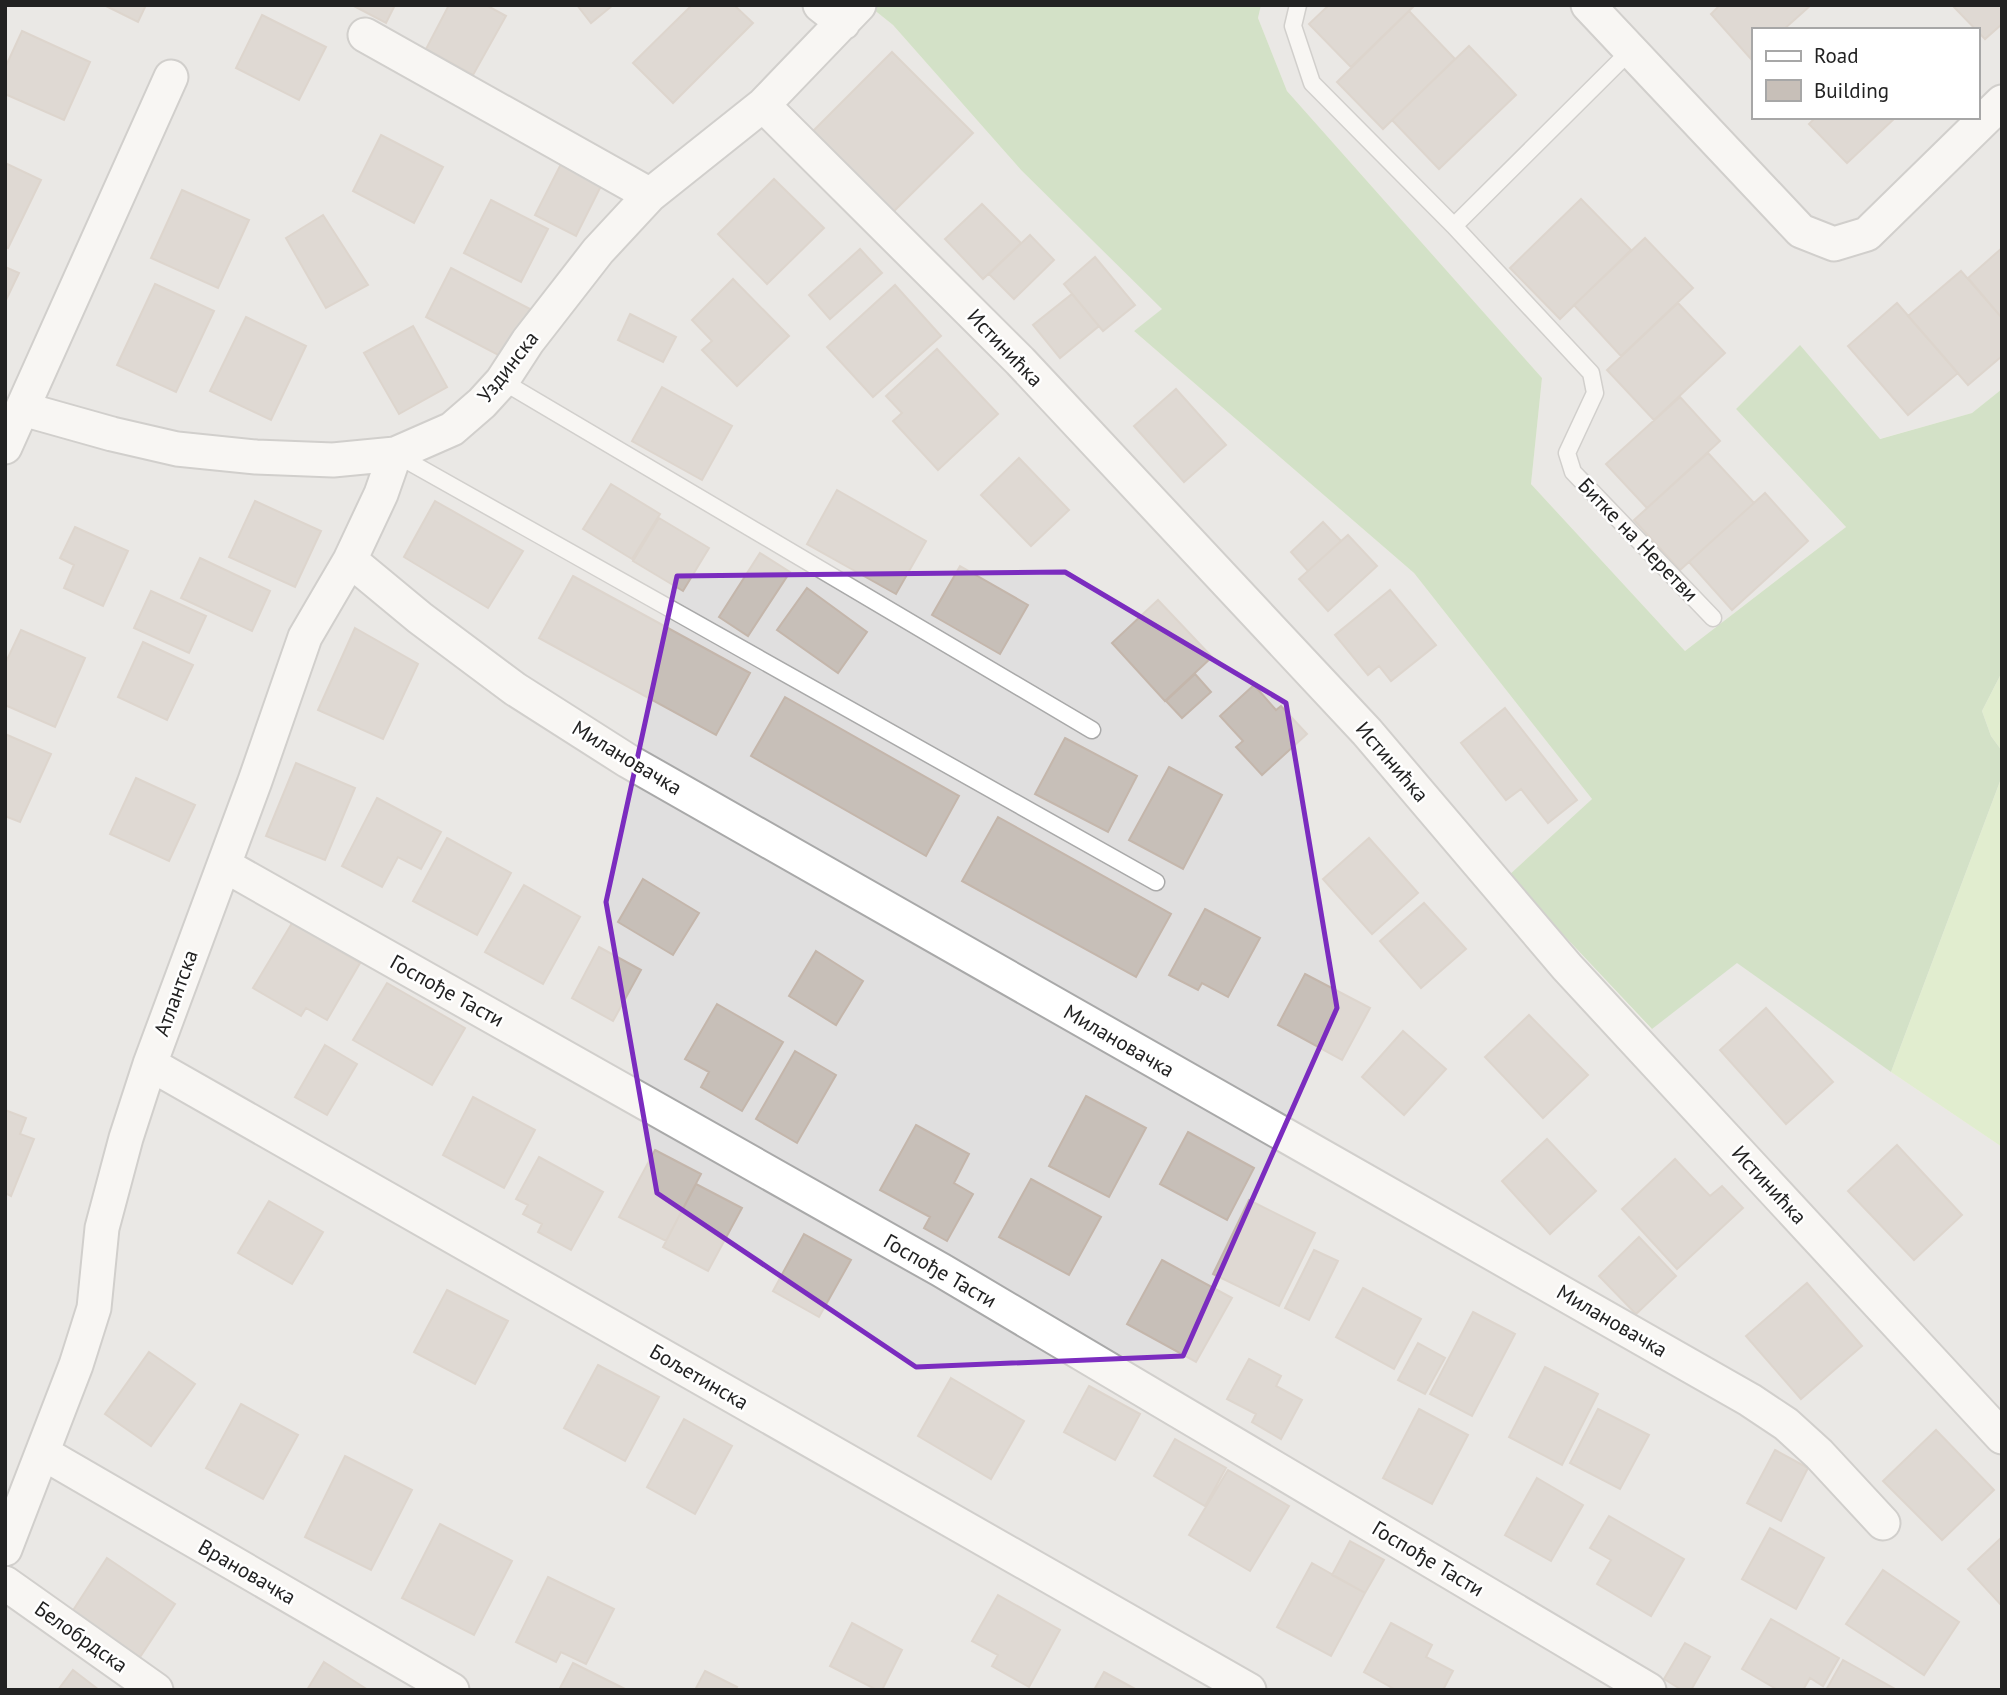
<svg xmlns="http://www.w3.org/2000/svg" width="2007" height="1695" font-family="'PT Sans',sans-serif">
	<rect width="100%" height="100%" fill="#f2efe9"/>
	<path fill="#e0dfdf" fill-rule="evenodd" d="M 5,5 L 868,5 L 893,25 L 1021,170 L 1163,309 L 1134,331 L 1414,573 L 1592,799 L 1508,876 L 1651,1029 L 1737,962 L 1891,1072 L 2002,1147 L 2002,1690 L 5,1690 Z
		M 1261,5 L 2002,5 L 2002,389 L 1972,413 L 1879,439 L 1800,346 L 1736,409 L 1846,527 L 1685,651 L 1531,484 L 1542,378 L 1287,91 L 1258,18 ZM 1753,30 L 1977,30 L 1977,117 L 1753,117 Z"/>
	<path fill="#cdebb0" d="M 2002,672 L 2002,751 L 1991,736 L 1982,711 Z
		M 2002,776 L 2002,1147 L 1891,1072 Z"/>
	<path fill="#add19e" d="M 868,5 L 1261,5 L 1258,18 L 1287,91 L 1542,378 L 1531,484 L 1685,651 L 1846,527 L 1736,409 L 1800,345 L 1880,439 L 1972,413 L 2002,389 L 2002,672 L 1982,711 L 1991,736 L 2002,751 L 2002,776 L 1891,1072 L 1737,963 L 1652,1029 L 1508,876 L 1592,799 L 1414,573 L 1134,331 L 1162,309 L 1021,170 L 893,25 Z"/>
	<path fill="#c7bfb8" stroke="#c4b6ab" stroke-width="2" d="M 104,5 L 146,5 L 138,22 Z
		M 352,5 L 395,5 L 386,23 Z
		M 449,5 L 486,5 L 506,16 L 473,75 L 426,49 Z
		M 577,5 L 613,5 L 591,23 Z
		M 692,5 L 734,5 L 753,23 L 673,103 L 633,63 Z
		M 1329,5 L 1415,5 L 1351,67 L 1309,24 Z
		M 1720,5 L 1811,5 L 1783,30 L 1753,30 L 1751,59 L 1711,14 Z
		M 1952,5 L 2002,5 L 2002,24 L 1985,39 Z
		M 1409,11 L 1455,59 L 1383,129 L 1337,82 Z
		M 262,15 L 326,47 L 299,100 L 236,68 Z
		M 22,31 L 90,62 L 64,120 L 5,94 L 5,68 Z
		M 1469,46 L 1516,95 L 1439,169 L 1392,120 Z
		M 892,52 L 973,133 L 890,215 L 809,135 Z
		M 1816,117 L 1896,117 L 1847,163 L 1809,124 Z
		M 381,135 L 443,167 L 414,223 L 353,191 Z
		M 5,163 L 41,180 L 8,248 L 5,247 Z
		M 561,164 L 602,184 L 576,236 L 535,215 Z
		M 774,179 L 824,228 L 767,284 L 718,234 Z
		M 182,190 L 249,220 L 218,288 L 151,258 Z
		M 1581,199 L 1631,250 L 1560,319 L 1510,268 Z
		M 491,200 L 548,229 L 521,282 L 464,253 Z
		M 982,204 L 1021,243 L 983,279 L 945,239 Z
		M 323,215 L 368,285 L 326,308 L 286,238 Z
		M 1030,235 L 1054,260 L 1014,299 L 989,274 Z
		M 1645,238 L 1693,288 L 1621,356 L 1574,305 Z
		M 2002,248 L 2002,318 L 1968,278 Z
		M 860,249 L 882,273 L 830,319 L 809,295 Z
		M 1095,257 L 1135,305 L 1103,331 L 1064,284 Z
		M 5,267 L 19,273 L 5,302 Z
		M 451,268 L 530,309 L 504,358 L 426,317 Z
		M 1961,271 L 2002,318 L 2002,356 L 1968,385 L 1908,316 Z
		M 733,279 L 789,336 L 737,386 L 702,350 L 712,341 L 692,320 Z
		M 155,284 L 214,311 L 176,392 L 117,365 Z
		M 895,285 L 941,336 L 873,397 L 827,347 Z
		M 1072,294 L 1099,326 L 1060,358 L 1033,325 Z
		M 1678,303 L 1725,353 L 1654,420 L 1607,370 Z
		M 1897,303 L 1958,373 L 1908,415 L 1848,346 Z
		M 630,314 L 676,337 L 663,362 L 618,340 Z
		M 246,317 L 306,346 L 271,420 L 210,391 Z
		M 413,326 L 447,387 L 399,414 L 364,353 Z
		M 937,349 L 998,414 L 938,470 L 893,421 L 902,413 L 886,396 Z
		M 662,387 L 732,426 L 702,480 L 632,441 Z
		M 1176,389 L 1226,445 L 1184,482 L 1134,426 Z
		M 1680,397 L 1720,441 L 1647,508 L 1606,464 Z
		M 1708,453 L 1754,503 L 1680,570 L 1634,520 Z
		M 1019,458 L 1069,510 L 1031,546 L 981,495 Z
		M 611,484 L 660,514 L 632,559 L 583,529 Z
		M 837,490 L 926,541 L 896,594 L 807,544 Z
		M 1765,493 L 1808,541 L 1732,610 L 1689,562 Z
		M 255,501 L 321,531 L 295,587 L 229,557 Z
		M 435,501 L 523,551 L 488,608 L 404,557 Z
		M 659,518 L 709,548 L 683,591 L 633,561 Z
		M 1323,522 L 1341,541 L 1308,571 L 1291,552 Z
		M 75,527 L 128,551 L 103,606 L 64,588 L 74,565 L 60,558 Z
		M 1348,535 L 1377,566 L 1328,611 L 1299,579 Z
		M 760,553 L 790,572 L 748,636 L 719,617 Z
		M 200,558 L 270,591 L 252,631 L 181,598 Z
		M 960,566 L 1028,605 L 1000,654 L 932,615 Z
		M 573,576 L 750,673 L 716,735 L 539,638 Z
		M 807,588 L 867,632 L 838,673 L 777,630 Z
		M 1390,590 L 1436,645 L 1391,681 L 1379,666 L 1368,675 L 1335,635 Z
		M 151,591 L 206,616 L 189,653 L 134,628 Z
		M 1158,600 L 1212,657 L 1165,701 L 1112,643 Z
		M 355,628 L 418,664 L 383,739 L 318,710 Z
		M 21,630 L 85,658 L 55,727 L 5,705 L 5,664 Z
		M 143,642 L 193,665 L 167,720 L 118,697 Z
		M 1195,674 L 1211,692 L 1182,718 L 1166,701 Z
		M 1254,685 L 1276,710 L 1281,706 L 1307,734 L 1262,775 L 1236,747 L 1243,741 L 1220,716 Z
		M 785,697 L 959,796 L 926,856 L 751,756 Z
		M 1505,708 L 1577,800 L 1548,823 L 1521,789 L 1506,800 L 1461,743 Z
		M 5,734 L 51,754 L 20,822 L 5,816 Z
		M 1065,738 L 1137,776 L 1108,832 L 1035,794 Z
		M 296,763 L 355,788 L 325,860 L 266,836 Z
		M 1169,767 L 1222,795 L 1183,869 L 1129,840 Z
		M 136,778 L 195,805 L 169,861 L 110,834 Z
		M 377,798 L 441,832 L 421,869 L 398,857 L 382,887 L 342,866 Z
		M 998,817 L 1171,914 L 1136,977 L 962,881 Z
		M 447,838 L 511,873 L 477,935 L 413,901 Z
		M 1369,838 L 1418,893 L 1372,934 L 1323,879 Z
		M 643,879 L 699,913 L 673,955 L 618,922 Z
		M 524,885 L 580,917 L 543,984 L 485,952 Z
		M 1424,903 L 1466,949 L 1421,988 L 1380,941 Z
		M 1205,909 L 1260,938 L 1228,997 L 1202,983 L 1198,990 L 1169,975 Z
		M 292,923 L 360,963 L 327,1020 L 306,1008 L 301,1016 L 253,988 Z
		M 599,947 L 641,970 L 613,1021 L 572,998 Z
		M 816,951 L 863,981 L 836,1025 L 789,996 Z
		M 1305,974 L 1370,1008 L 1342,1060 L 1278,1025 Z
		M 387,983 L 465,1028 L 432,1085 L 353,1040 Z
		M 717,1004 L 783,1042 L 742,1111 L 701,1087 L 709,1072 L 685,1059 Z
		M 1766,1008 L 1833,1082 L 1786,1124 L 1720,1050 Z
		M 1529,1015 L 1588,1075 L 1543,1118 L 1485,1057 Z
		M 1403,1031 L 1446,1069 L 1404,1115 L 1362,1077 Z
		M 325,1045 L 357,1064 L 327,1115 L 295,1097 Z
		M 795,1051 L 836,1075 L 797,1143 L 756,1119 Z
		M 1086,1096 L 1146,1128 L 1109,1197 L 1049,1166 Z
		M 473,1097 L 535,1130 L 504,1188 L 443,1155 Z
		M 5,1110 L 26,1118 L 20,1134 L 34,1139 L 11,1196 L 5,1193 Z
		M 916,1125 L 969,1154 L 954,1183 L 973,1194 L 947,1241 L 924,1228 L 930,1217 L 880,1190 Z
		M 1188,1132 L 1254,1168 L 1227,1220 L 1160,1184 Z
		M 1547,1139 L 1596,1191 L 1550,1234 L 1502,1181 Z
		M 1897,1145 L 1962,1215 L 1914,1260 L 1848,1191 Z
		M 655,1150 L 701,1174 L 666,1241 L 619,1217 Z
		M 539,1157 L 603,1192 L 571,1250 L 538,1232 L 542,1224 L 523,1214 L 528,1205 L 516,1199 Z
		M 1675,1159 L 1710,1196 L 1722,1186 L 1743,1208 L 1677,1269 L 1622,1209 Z
		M 1031,1179 L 1101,1217 L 1069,1275 L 999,1237 Z
		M 696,1184 L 742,1208 L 708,1271 L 663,1247 Z
		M 1249,1200 L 1315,1233 L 1279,1306 L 1213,1274 Z
		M 269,1201 L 323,1232 L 292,1284 L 238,1253 Z
		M 804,1234 L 851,1260 L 819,1317 L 773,1291 Z
		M 1639,1237 L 1676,1276 L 1636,1314 L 1599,1276 Z
		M 1314,1250 L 1338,1261 L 1309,1320 L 1285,1308 Z
		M 1162,1260 L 1232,1298 L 1196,1362 L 1127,1324 Z
		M 1807,1283 L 1862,1346 L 1801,1399 L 1746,1336 Z
		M 1363,1288 L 1421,1319 L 1394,1369 L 1336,1337 Z
		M 447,1290 L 508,1321 L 475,1384 L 414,1352 Z
		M 1473,1312 L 1515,1334 L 1472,1416 L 1430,1394 Z
		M 1418,1343 L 1445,1358 L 1425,1394 L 1398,1380 Z
		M 149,1352 L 195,1384 L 151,1446 L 105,1414 Z
		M 1249,1359 L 1281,1376 L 1276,1386 L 1302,1400 L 1281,1439 L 1252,1422 L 1256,1414 L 1227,1399 Z
		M 598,1365 L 659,1397 L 625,1461 L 564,1428 Z
		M 1545,1367 L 1598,1394 L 1562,1465 L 1509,1437 Z
		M 951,1378 L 1024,1421 L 991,1479 L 918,1436 Z
		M 1089,1386 L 1140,1414 L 1115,1460 L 1064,1432 Z
		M 241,1404 L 298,1435 L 263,1499 L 206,1468 Z
		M 1419,1409 L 1468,1435 L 1432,1504 L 1383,1478 Z
		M 1598,1409 L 1649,1435 L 1620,1489 L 1570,1463 Z
		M 684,1419 L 732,1446 L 695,1514 L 647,1487 Z
		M 1936,1430 L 1994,1490 L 1942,1540 L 1883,1481 Z
		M 1175,1439 L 1226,1468 L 1205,1506 L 1154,1476 Z
		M 1775,1450 L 1808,1468 L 1781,1521 L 1747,1503 Z
		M 345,1456 L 412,1490 L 371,1570 L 305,1537 Z
		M 1228,1470 L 1289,1506 L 1250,1571 L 1189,1535 Z
		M 1537,1478 L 1583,1505 L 1551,1561 L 1505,1535 Z
		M 1609,1516 L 1684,1559 L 1651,1616 L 1597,1584 L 1611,1560 L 1590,1548 Z
		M 440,1524 L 512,1561 L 474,1635 L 402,1598 Z
		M 1770,1528 L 1824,1558 L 1796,1609 L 1742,1579 Z
		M 2002,1537 L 2002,1606 L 1968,1569 Z
		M 1350,1541 L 1384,1560 L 1365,1593 L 1332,1575 Z
		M 107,1558 L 175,1604 L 140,1657 L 72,1612 Z
		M 1312,1563 L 1365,1593 L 1331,1656 L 1277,1627 Z
		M 1883,1570 L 1959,1622 L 1924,1675 L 1846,1624 Z
		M 548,1577 L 614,1609 L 586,1664 L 561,1652 L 556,1662 L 516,1642 Z
		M 998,1595 L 1060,1630 L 1029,1687 L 992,1666 L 998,1655 L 972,1641 Z
		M 1771,1619 L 1839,1658 L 1823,1686 L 1810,1678 L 1803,1690 L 1778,1690 L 1742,1669 Z
		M 852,1623 L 902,1650 L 882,1690 L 877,1690 L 830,1666 Z
		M 1391,1623 L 1432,1645 L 1426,1657 L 1453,1671 L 1443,1690 L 1396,1690 L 1364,1672 Z
		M 1685,1643 L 1710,1657 L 1691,1690 L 1682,1690 L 1664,1679 Z
		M 1843,1660 L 1897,1690 L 1826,1690 Z
		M 324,1662 L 368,1690 L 307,1690 Z
		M 573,1663 L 627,1690 L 559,1690 Z
		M 73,1670 L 99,1690 L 58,1690 Z
		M 705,1671 L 737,1687 L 735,1690 L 695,1690 Z
		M 1104,1672 L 1137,1690 L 1094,1690 Z"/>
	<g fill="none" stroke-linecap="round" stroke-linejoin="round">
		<defs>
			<path id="lane" d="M 1298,5 L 1293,26 L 1312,83 L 1454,226
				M 1631,50 L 1454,226 L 1591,373 L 1595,393 L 1567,453 L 1573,472 L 1713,618
				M 502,381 L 1092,730
				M 397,455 L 1156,882"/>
			<path id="street" d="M 820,5 L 843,23
				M 1588,5 L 1801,231 L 1834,244 L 1867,234 L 2002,102
				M 365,35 L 650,195
				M 763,105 L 1020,361 L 1367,732 L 1567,967 L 2002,1437
				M 23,409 L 112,434 L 177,449 L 256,457 L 333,460 L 395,454 L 452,429 L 482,403 L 502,381 L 528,341 L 598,251 L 650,195 L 763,105 L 859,5
				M 5,447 L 171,77
				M 350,560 L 420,618 L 515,689 L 628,761 L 1750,1400 L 1786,1424 L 1819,1454 L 1883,1523
				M 224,865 L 941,1270 L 1649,1690
				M 150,1064 L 1249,1690
				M 43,1453 L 452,1690
				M 5,1549 L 76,1365 L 94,1308 L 102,1228 L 126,1138 L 150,1064 L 255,781 L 305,637 L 350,560 L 381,494 L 395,454
				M 5,1583 L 156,1690"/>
		</defs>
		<use href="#lane" stroke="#a9a9a9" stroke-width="19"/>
		<use href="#street" stroke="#a9a9a9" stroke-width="37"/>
		<use href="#lane" stroke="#fff" stroke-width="16"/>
		<use href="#street" stroke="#fff" stroke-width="33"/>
	</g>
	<path d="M0 0H2007V1695H0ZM 1065,572 L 1286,703 L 1337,1008 L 1183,1356 L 916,1367 L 657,1193 L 606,902 L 677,576 Z" fill="#f2efe9" fill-opacity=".55" fill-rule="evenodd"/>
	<path fill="none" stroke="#7b2cbf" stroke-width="5" stroke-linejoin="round" d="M 1065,572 L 1286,703 L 1337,1008 L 1183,1356 L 916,1367 L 657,1193 L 606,902 L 677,576 Z"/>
	<g text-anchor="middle" stroke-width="5" stroke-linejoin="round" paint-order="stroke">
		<g font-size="21" fill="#222" stroke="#fff">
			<text transform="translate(1005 348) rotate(46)" y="7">Истинићка</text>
			<text transform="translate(508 367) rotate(-52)" y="7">Уздинска</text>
			<text transform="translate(1638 540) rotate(46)" y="7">Битке на Неретви</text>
			<text transform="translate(627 758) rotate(31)" y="7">Милановачка</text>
			<text transform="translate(1392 762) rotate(49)" y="7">Истинићка</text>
			<text transform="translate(447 991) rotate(29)" y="7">Госпође Тасти</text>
			<text transform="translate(176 993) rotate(-70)" y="7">Атлантска</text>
			<text transform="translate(1119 1041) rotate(30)" y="7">Милановачка</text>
			<text transform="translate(1769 1185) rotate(47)" y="7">Истинићка</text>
			<text transform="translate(940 1271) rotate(30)" y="7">Госпође Тасти</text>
			<text transform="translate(1612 1321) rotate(30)" y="7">Милановачка</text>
			<text transform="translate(699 1377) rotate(30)" y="7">Бољетинска</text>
			<text transform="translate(1428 1559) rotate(31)" y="7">Госпође Тасти</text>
			<text transform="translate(247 1572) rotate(30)" y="7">Врановачка</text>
			<text transform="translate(81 1637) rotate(35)" y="7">Белобрдска</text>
		</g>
	</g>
	<rect width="2007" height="1695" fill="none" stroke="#222222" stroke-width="14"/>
	<rect x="1752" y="28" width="228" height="91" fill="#ffffff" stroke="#a7a7a7" stroke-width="2"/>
	<rect x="1766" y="51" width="35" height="10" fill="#ffffff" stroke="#a7a7a7" stroke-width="2"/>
	<text x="1814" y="63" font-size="21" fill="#222222">Road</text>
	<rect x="1766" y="80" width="35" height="21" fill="#c7bfb8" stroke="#a7a7a7" stroke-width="2"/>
	<text x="1814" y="98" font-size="21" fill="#222222">Building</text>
</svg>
